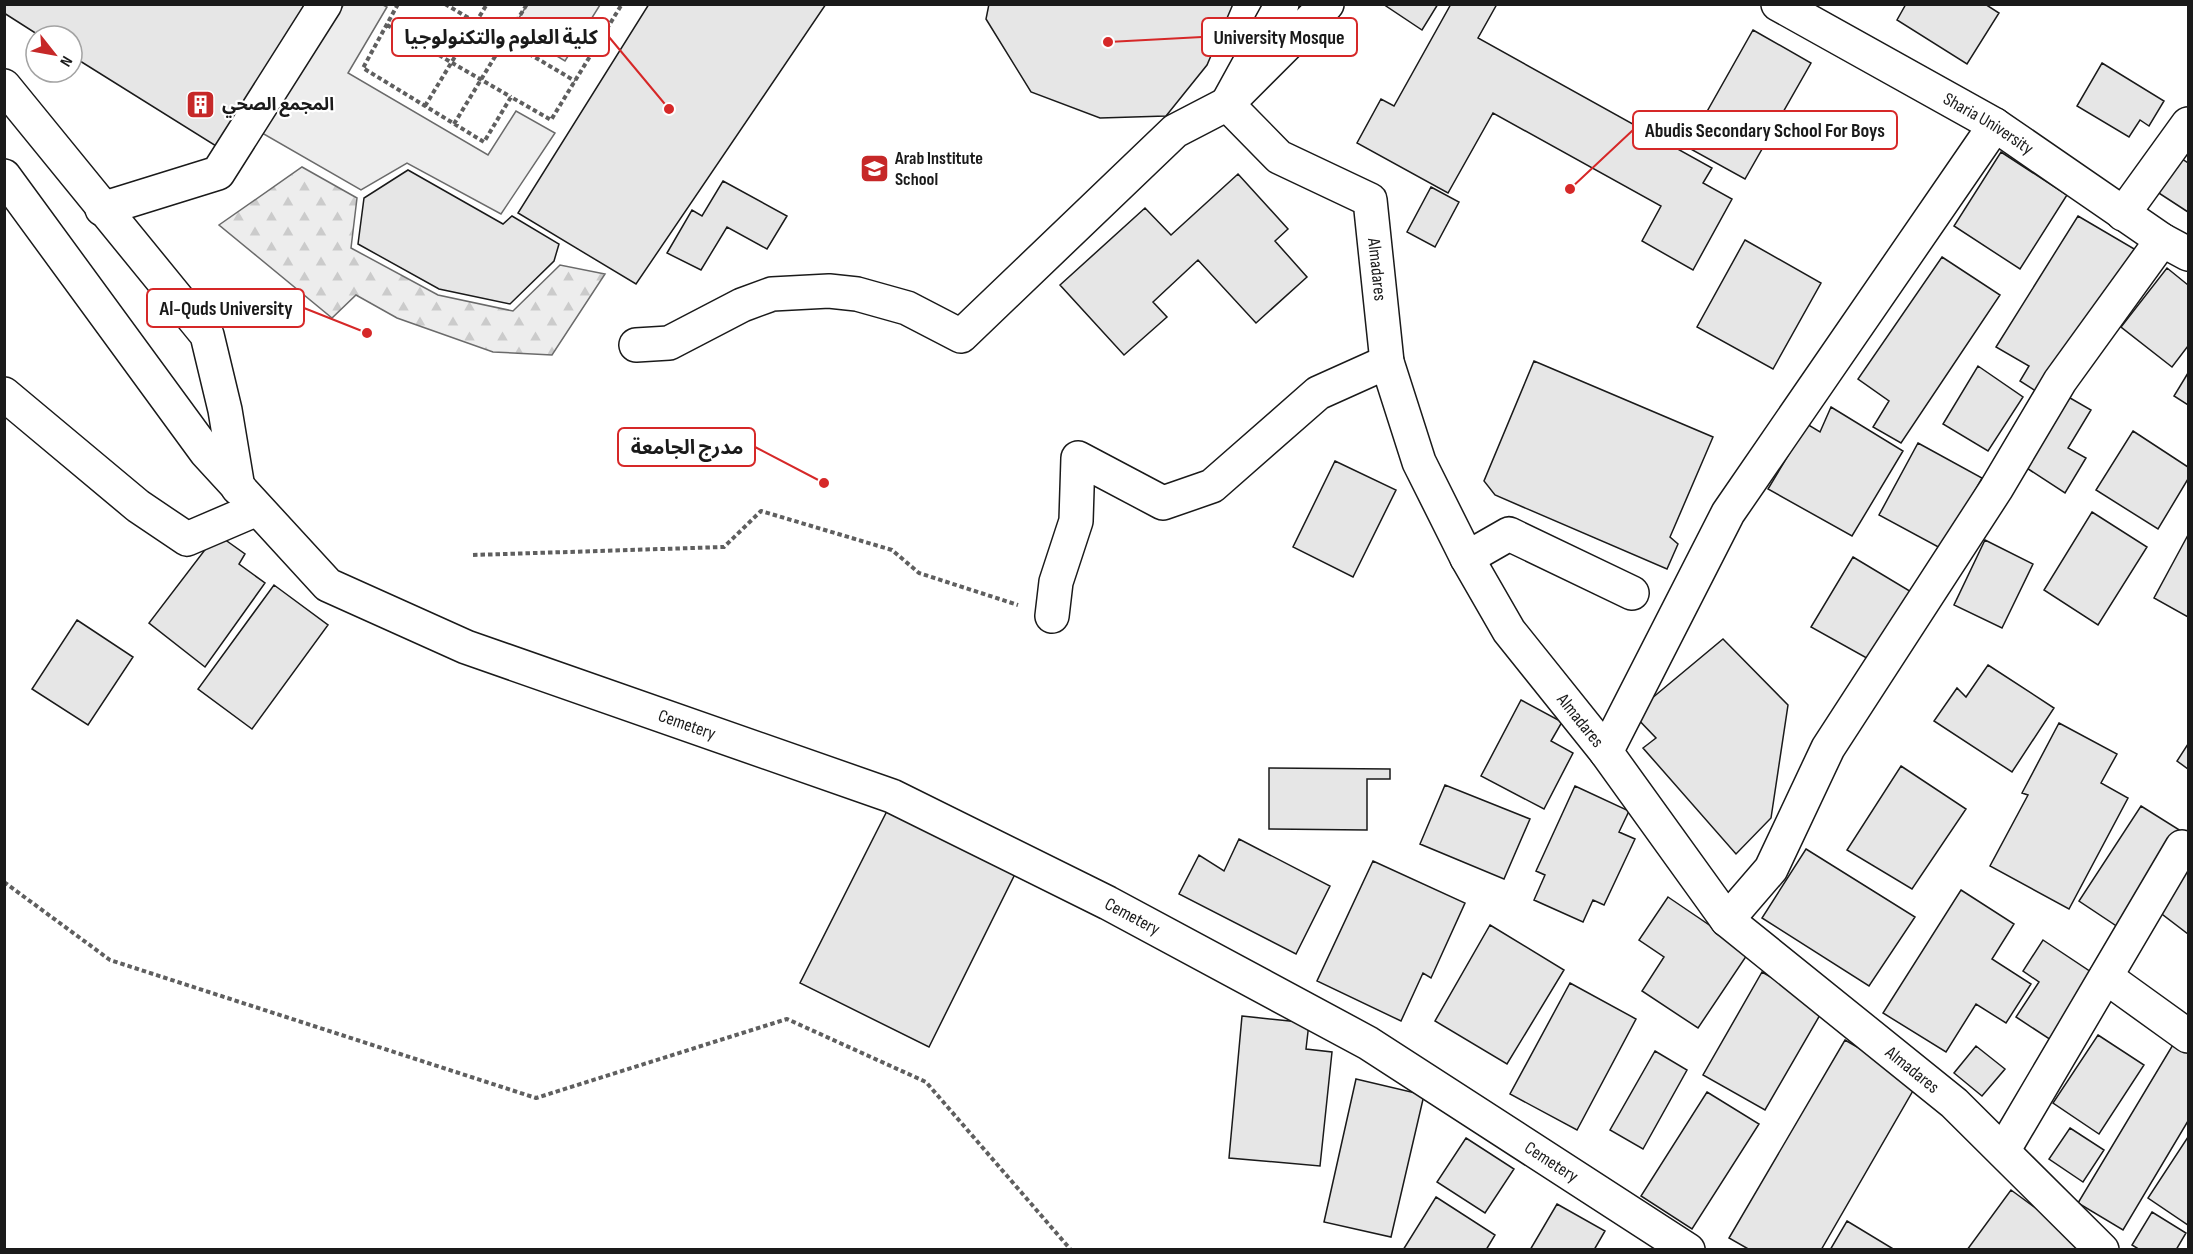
<svg xmlns="http://www.w3.org/2000/svg" width="2193" height="1254" font-family="'Sofia Sans Condensed','Noto Sans Arabic',sans-serif">
	<defs>
		<pattern id="forest-firs" width="22" height="20" patternUnits="userSpaceOnUse" patternTransform="scale(1.5)"><rect width="22" height="20" fill="#ededed"/><path d="M5 1l3.5 6h-7zM16 11l3.5 6h-7z" fill="#cbcbcb"/></pattern>
	</defs>
	<rect width="100%" height="100%" fill="#fff"/>
	<path fill="#ededed" stroke="#6a6a6a" stroke-width="1.5" d="M 344,4 L 383,5 L 387,7 L 348,73 L 488,155 L 516,111 L 555,133 L 501,214 L 407,163 L 361,190 L 262,133 Z
		M 527,5 L 527,4 L 600,5 L 565,61 L 512,29 Z"/>
	<path fill="url(#forest-firs)" stroke="#6a6a6a" stroke-width="1.5" d="M 302,167 L 357,198 L 351,248 L 438,295 L 513,311 L 560,265 L 605,274 L 552,355 L 493,352 L 397,318 L 356,295 L 332,318 L 219,225 Z"/>
	<path fill="#e6e6e6" stroke="#1a1a1a" stroke-width="1.5" d="M 4,4 L 316,4 L 224,151 L 72,56 L 72,36 L 40,36 L 4,13 Z
		M 649,4 L 826,4 L 636,284 L 518,213 Z
		M 989,4 L 1233,4 L 1207,65 L 1166,116 L 1100,118 L 1031,92 L 986,19 Z
		M 1383,4 L 1438,4 L 1422,30 Z
		M 1451,4 L 1497,4 L 1478,38 L 1712,168 L 1703,183 L 1732,199 L 1693,270 L 1642,241 L 1661,206 L 1493,113 L 1448,193 L 1357,143 L 1381,99 L 1394,106 Z
		M 1906,4 L 1985,4 L 1999,13 L 1967,64 L 1897,20 Z
		M 1753,30 L 1811,63 L 1745,179 L 1687,147 Z
		M 2102,63 L 2164,101 L 2149,126 L 2140,120 L 2129,137 L 2077,106 Z
		M 2170,151 L 2188,163 L 2188,212 L 2148,186 Z
		M 2001,152 L 2067,195 L 2020,269 L 1954,226 Z
		M 408,170 L 503,224 L 512,216 L 559,244 L 554,261 L 510,304 L 439,289 L 358,244 L 364,198 Z
		M 1238,174 L 1288,229 L 1275,241 L 1307,277 L 1256,323 L 1198,260 L 1153,302 L 1167,317 L 1124,355 L 1060,285 L 1145,208 L 1171,235 Z
		M 723,181 L 787,216 L 767,249 L 727,227 L 701,270 L 667,253 L 692,210 L 702,216 Z
		M 1431,187 L 1459,202 L 1435,247 L 1407,232 Z
		M 2078,216 L 2136,250 L 2042,395 L 2020,381 L 2029,366 L 1996,347 Z
		M 1745,240 L 1821,283 L 1773,369 L 1697,327 Z
		M 1942,257 L 2000,295 L 1901,443 L 1873,427 L 1889,401 L 1858,379 Z
		M 2167,268 L 2188,285 L 2188,346 L 2172,367 L 2121,327 Z
		M 1534,361 L 1713,437 L 1670,537 L 1678,544 L 1667,569 L 1495,495 L 1484,481 Z
		M 1978,366 L 2023,397 L 1988,451 L 1943,424 Z
		M 2188,373 L 2188,405 L 2174,396 Z
		M 2058,391 L 2091,410 L 2068,448 L 2086,458 L 2065,493 L 2016,461 Z
		M 1831,407 L 1903,451 L 1852,536 L 1768,489 L 1807,424 L 1820,432 Z
		M 2133,431 L 2188,467 L 2188,479 L 2158,529 L 2096,490 Z
		M 1918,443 L 1982,478 L 1942,549 L 1879,515 Z
		M 1335,461 L 1396,490 L 1353,577 L 1293,547 Z
		M 2092,512 L 2147,547 L 2098,625 L 2044,590 Z
		M 217,534 L 245,554 L 239,564 L 265,583 L 205,667 L 149,623 Z
		M 2188,535 L 2188,617 L 2154,598 Z
		M 1985,540 L 2033,564 L 2002,628 L 1954,605 Z
		M 1853,557 L 1913,593 L 1872,661 L 1811,627 Z
		M 274,585 L 328,625 L 252,729 L 198,689 Z
		M 77,620 L 133,657 L 88,725 L 32,689 Z
		M 1723,639 L 1788,705 L 1771,818 L 1736,854 L 1643,748 L 1656,738 L 1633,714 Z
		M 1988,665 L 2054,708 L 2012,772 L 1934,721 L 1957,688 L 1966,697 Z
		M 1521,700 L 1562,722 L 1551,741 L 1573,753 L 1544,809 L 1481,776 Z
		M 2059,723 L 2117,754 L 2101,783 L 2128,798 L 2069,909 L 1990,866 L 2028,795 L 2022,793 Z
		M 2188,744 L 2188,769 L 2177,761 Z
		M 1901,766 L 1966,809 L 1912,889 L 1847,850 Z
		M 1269,768 L 1390,769 L 1390,779 L 1367,779 L 1367,830 L 1269,829 Z
		M 1445,785 L 1530,819 L 1504,879 L 1420,844 Z
		M 1575,786 L 1629,811 L 1619,832 L 1635,839 L 1604,905 L 1593,900 L 1583,922 L 1534,900 L 1545,875 L 1536,871 Z
		M 2141,806 L 2181,831 L 2118,927 L 2079,901 Z
		M 887,811 L 1015,874 L 929,1047 L 800,983 Z
		M 1239,839 L 1330,886 L 1296,954 L 1179,894 L 1199,855 L 1224,871 Z
		M 1806,849 L 1915,917 L 1869,986 L 1762,918 Z
		M 2188,860 L 2188,934 L 2154,908 Z
		M 1373,861 L 1465,903 L 1431,978 L 1423,973 L 1401,1021 L 1317,981 Z
		M 1961,890 L 2014,924 L 1992,959 L 2031,984 L 2006,1023 L 1976,1004 L 1946,1052 L 1883,1013 Z
		M 1668,897 L 1749,952 L 1698,1028 L 1642,991 L 1664,957 L 1639,940 Z
		M 1490,925 L 1564,970 L 1507,1064 L 1435,1021 Z
		M 2043,940 L 2094,974 L 2051,1040 L 2016,1017 L 2039,982 L 2023,971 Z
		M 1762,972 L 1824,1008 L 1765,1110 L 1703,1075 Z
		M 1570,983 L 1636,1019 L 1577,1130 L 1510,1094 Z
		M 1242,1016 L 1309,1023 L 1306,1049 L 1332,1052 L 1320,1166 L 1229,1158 Z
		M 2098,1035 L 2144,1065 L 2099,1134 L 2053,1103 Z
		M 1845,1040 L 1918,1082 L 1821,1250 L 1750,1250 L 1729,1238 Z
		M 2174,1043 L 2188,1051 L 2188,1121 L 2123,1230 L 2078,1203 Z
		M 1976,1046 L 2005,1069 L 1982,1096 L 1954,1073 Z
		M 1655,1051 L 1687,1070 L 1643,1149 L 1610,1130 Z
		M 1356,1079 L 1424,1095 L 1391,1237 L 1324,1222 Z
		M 1707,1092 L 1759,1124 L 1692,1229 L 1641,1196 Z
		M 2070,1128 L 2104,1150 L 2083,1182 L 2049,1159 Z
		M 2188,1137 L 2188,1225 L 2148,1198 Z
		M 1466,1138 L 1514,1169 L 1485,1213 L 1437,1182 Z
		M 2011,1190 L 2089,1247 L 2087,1250 L 1967,1250 Z
		M 1436,1197 L 1495,1235 L 1486,1250 L 1403,1250 Z
		M 1557,1204 L 1605,1231 L 1594,1250 L 1530,1250 Z
		M 2152,1212 L 2186,1233 L 2176,1250 L 2140,1250 L 2132,1245 Z
		M 1847,1221 L 1895,1250 L 1830,1250 Z"/>
	<g fill="none" stroke-linecap="round" stroke-linejoin="round">
		<defs>
			<g id="minor">
				<path d="M 1282,4 L 1227,104 L 1327,4"/>
				<path d="M 4,86 L 207,335 L 225,410 L 238,488"/>
				<path id="s1" d="M 4,176 L 206,452 L 328,585 L 466,647 L 892,796 L 1108,903 L 1368,1043 L 1688,1250"/>
				<path d="M 102,209 L 218,173 L 325,4"/>
				<path d="M 2123,214 L 2188,124"/>
				<path id="s2" d="M 636,345 L 669,343 L 742,305 L 772,294 L 829,291 L 857,294 L 907,308 L 961,336 L 1175,131 L 1227,104 L 1279,157 L 1370,200 L 1387,362 L 1419,462 L 1467,558 L 1509,631 L 1606,752 L 1727,920 L 1954,1103 L 2102,1250"/>
				<path d="M 4,394 L 138,506 L 187,539 L 257,509"/>
				<path d="M 1467,558 L 1509,534 L 1632,593"/>
				<path d="M 1052,616 L 1056,582 L 1076,521 L 1078,458 L 1163,503 L 1212,486 L 1318,393 L 1387,362"/>
				<path d="M 1606,752 L 1728,513 L 1995,125"/>
				<path d="M 1727,920 L 1771,869 L 1828,748 L 1996,489 L 2060,381 L 2162,240"/>
				<path d="M 2106,977 L 2188,1036"/>
				<path d="M 2003,1151 L 2182,847"/>
			</g>
			<g id="major">
				<path id="s3" d="M 1778,4 L 1995,125 L 2162,240 L 2188,254"/>
			</g>
		</defs>
		<use href="#minor" stroke="#1a1a1a" stroke-width="36"/>
		<use href="#major" stroke="#1a1a1a" stroke-width="36"/>
		<path stroke="#5f5f5f" stroke-width="4" stroke-dasharray="4.5 3" stroke-linecap="butt" d="M 398,4 L 363,68 L 484,142 L 511,97 L 551,120 L 622,4
			M 445,4 L 575,81
			M 387,25 L 511,97
			M 425,106 L 487,4
			M 454,124 L 527,4
			M 473,555 L 724,547 L 761,511 L 892,550 L 919,573 L 1018,605
			M 4,882 L 110,960 L 536,1098 L 787,1019 L 926,1082 L 1071,1250"/>
		<use href="#minor" stroke="#fff" stroke-width="33"/>
		<use href="#major" stroke="#fff" stroke-width="33"/>
	</g>
	<defs>
		<symbol id="building-square" viewBox="-11 -11 22 22"><rect x="-9" y="-9" width="18" height="18" rx="4" fill="#c62828" stroke="#fff"/><path d="M-4-6H4V6H1V3H-1V6H-4ZM-2.5-4.3h1.7v1.8h-1.7ZM.8-4.3h1.7v1.8H.8ZM-2.5-1h1.7V.8h-1.7ZM.8-1h1.7V.8H.8Z" fill="#fff"/></symbol>
		<symbol id="school-square" viewBox="-11 -11 22 22"><rect x="-9" y="-9" width="18" height="18" rx="4" fill="#c62828" stroke="#fff"/><path d="M0-5L7-2L0 1L-7-2ZM-4 1L0 2.5L4 1V4Q0 6-4 4Z" fill="#fff"/></symbol>
	</defs>
	<g fill-rule="evenodd">
		<use href="#building-square" x="184" y="88" width="33" height="33"/>
		<use href="#school-square" x="858" y="152" width="33" height="33"/>
	</g>
	<g text-anchor="middle" stroke-width="4.5" stroke-linejoin="round" paint-order="stroke">
		<g font-size="18" font-weight="bold" fill="#1a1a1a" stroke="#fff" text-anchor="start">
			<text x="222" y="110">المجمع الصحي</text>
			<text x="895" y="164">Arab Institute<tspan x="895" dy="21">School</tspan></text>
		</g>
		<g font-size="18" fill="#1a1a1a" stroke="#fff">
			<text dy="6" stroke="none"><textPath href="#s3" startOffset="242">Sharia University</textPath></text>
			<text dy="6" stroke="none"><textPath href="#s2" startOffset="945">Almadares</textPath></text>
			<text dy="6" stroke="none"><textPath href="#s2" startOffset="1449">Almadares</textPath></text>
			<text dy="6" stroke="none"><textPath href="#s1" startOffset="908">Cemetery</textPath></text>
			<text dy="6" stroke="none"><textPath href="#s1" startOffset="1394">Cemetery</textPath></text>
			<text dy="6" stroke="none"><textPath href="#s2" startOffset="1935">Almadares</textPath></text>
			<text dy="6" stroke="none"><textPath href="#s1" startOffset="1880">Cemetery</textPath></text>
		</g>
	</g>
	<path fill="none" stroke="#d62828" stroke-width="2" d="M669 109L609 37M1108 42L1202 37M1570 189L1633 130M367 333L304 308M824 483L755 447"/>
	<g fill="#d62828" stroke="#fff" stroke-width="2">
		<circle cx="669" cy="109" r="6"/>
		<circle cx="1108" cy="42" r="6"/>
		<circle cx="1570" cy="189" r="6"/>
		<circle cx="367" cy="333" r="6"/>
		<circle cx="824" cy="483" r="6"/>
	</g>
	<g fill="#fff" stroke="#d62828" stroke-width="2">
		<rect x="392" y="18" width="217" height="38" rx="6"/>
		<rect x="1202" y="18" width="155" height="38" rx="6"/>
		<rect x="1633" y="111" width="264" height="38" rx="6"/>
		<rect x="147" y="289" width="157" height="38" rx="6"/>
		<rect x="618" y="428" width="137" height="38" rx="6"/>
	</g>
	<g font-size="20" text-anchor="middle" font-weight="bold" fill="#1a1a1a">
		<text x="501" y="44">كلية العلوم والتكنولوجيا</text>
		<text x="1279" y="44">University Mosque</text>
		<text x="1765" y="137">Abudis Secondary School For Boys</text>
		<text x="226" y="315">Al-Quds University</text>
		<text x="687" y="454">مدرج الجامعة</text>
	</g>
	<rect width="2193" height="1254" fill="none" stroke="#1a1a1a" stroke-width="12"/>
	<g transform="translate(54 54) rotate(121)"><circle r="28" fill="#ffffff" stroke="#a3a3a3" stroke-width="1.5"/>
	<path d="M0-4.5L10 22L0 15L-10 22Z" fill="#c62828"/>
	<text y="-9" font-size="16" font-weight="bold" text-anchor="middle" fill="#1a1a1a">N</text>
	</g>
</svg>
